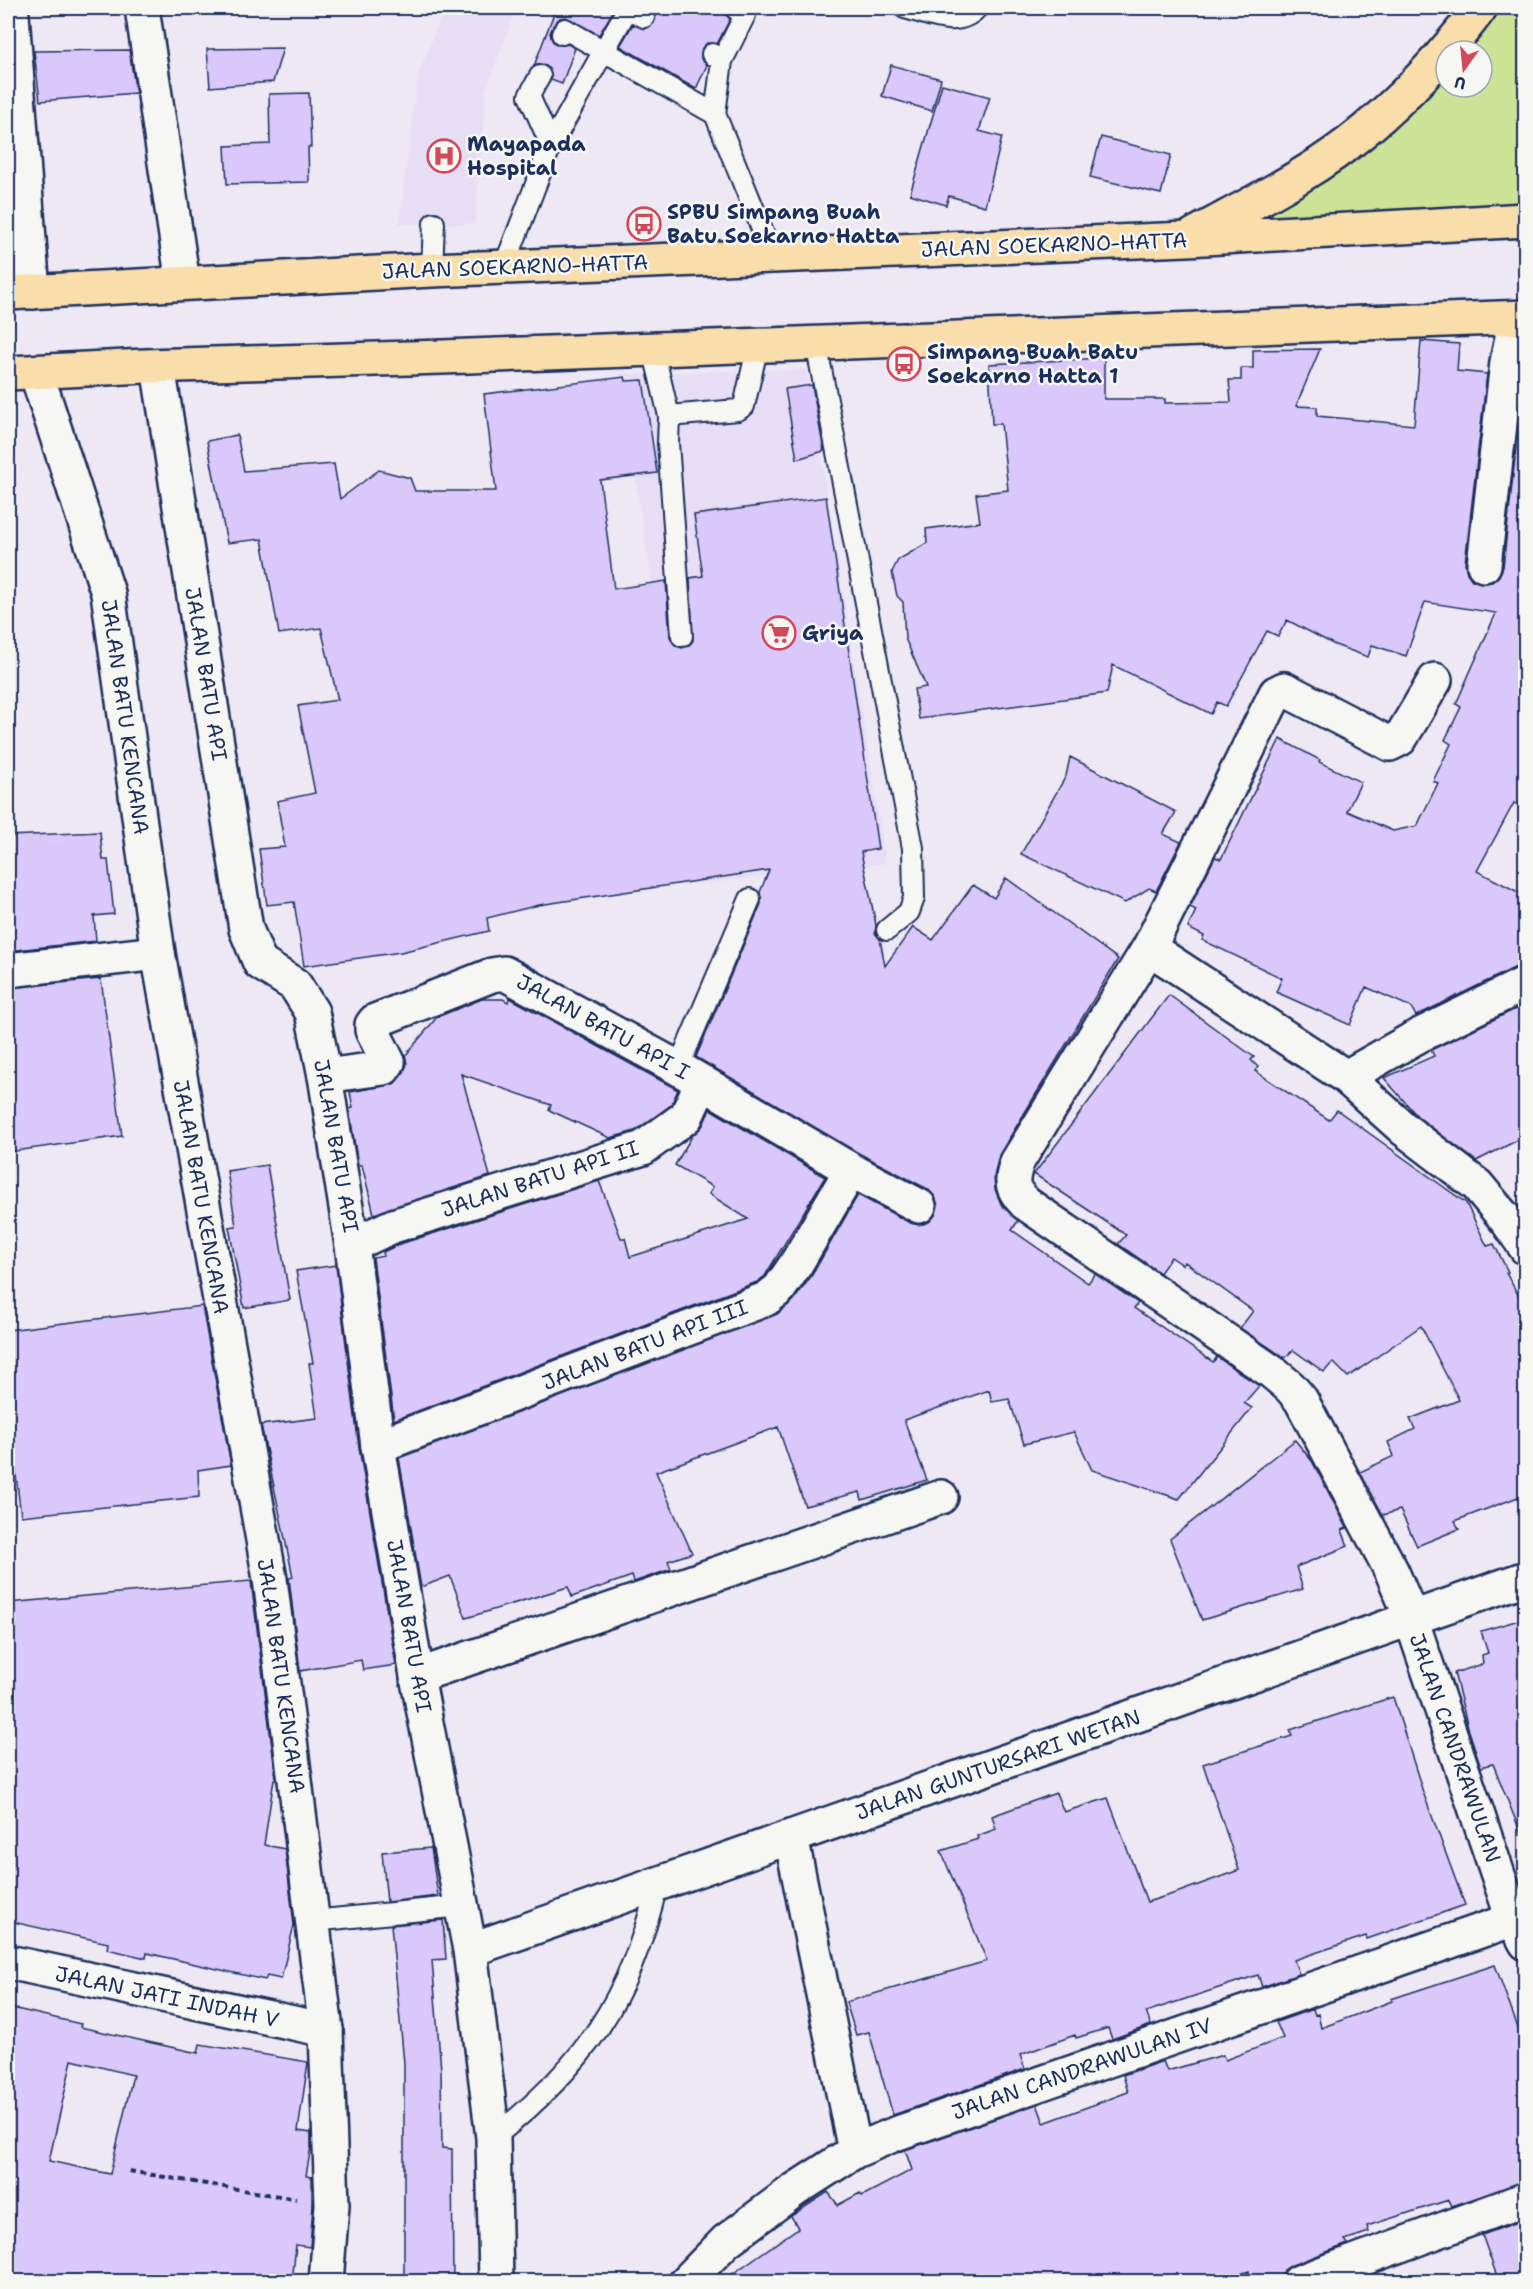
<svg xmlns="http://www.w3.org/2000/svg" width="1533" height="2289" font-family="'Shantell Sans',sans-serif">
	<rect width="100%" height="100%" fill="#ede8f4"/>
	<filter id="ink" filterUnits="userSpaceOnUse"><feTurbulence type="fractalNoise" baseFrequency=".0167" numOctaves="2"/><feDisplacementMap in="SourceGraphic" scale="12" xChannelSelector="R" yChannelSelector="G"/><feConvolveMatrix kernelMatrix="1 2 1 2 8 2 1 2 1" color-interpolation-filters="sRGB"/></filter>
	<g filter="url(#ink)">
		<path fill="#e7def6" d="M 444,8 L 518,8 L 514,14 L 486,90 L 475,224 L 399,224 L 417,79 Z
			M 807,369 L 886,863 L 699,884 L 619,374 Z"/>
		<path fill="#cbe297" stroke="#73887a" stroke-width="1.5" d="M 1487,8 L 1525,8 L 1525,214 L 1213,232 L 1446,60 L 1446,87 L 1482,87 L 1482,51 L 1454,51 Z"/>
		<path fill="#d9c8f9" stroke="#1b2f5e" stroke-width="1.5" fill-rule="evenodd" d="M 544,8 L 615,8 L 599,35 L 566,17 L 560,18 L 555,23 L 550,33 L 552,40 L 556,45 L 568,44 L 575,48 L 562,84 L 551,80 L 550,70 L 546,66 L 540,64 L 534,66 L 554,13 Z
			M 651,8 L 724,8 L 725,14 L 730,19 L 717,44 L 707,43 L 702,48 L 701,59 L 707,65 L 696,89 L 620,46 L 633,24 L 645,29 L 654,23 L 656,16 Z
			M 283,48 L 273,82 L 210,87 L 207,49 Z
			M 129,50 L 136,93 L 40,101 L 34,51 Z
			M 891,65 L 941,79 L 932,111 L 882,96 Z
			M 942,84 L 990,97 L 979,131 L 1002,137 L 985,206 L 949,196 L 946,205 L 910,194 Z
			M 309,93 L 311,147 L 308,147 L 309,182 L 227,184 L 225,146 L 270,144 L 269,94 Z
			M 1101,137 L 1171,155 L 1161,194 L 1090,177 Z
			M 1421,341 L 1459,344 L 1457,371 L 1487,374 L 1465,563 L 1467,573 L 1472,580 L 1481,583 L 1492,582 L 1499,576 L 1503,567 L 1523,384 L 1526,384 L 1526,808 L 1514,803 L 1477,871 L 1526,896 L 1526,965 L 1518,966 L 1416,1016 L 1411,1007 L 1366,987 L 1350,1025 L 1276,992 L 1282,978 L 1202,940 L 1204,936 L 1188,928 L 1196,910 L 1190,907 L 1215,857 L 1221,859 L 1280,739 L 1320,760 L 1319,762 L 1361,782 L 1347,811 L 1393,831 L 1417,826 L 1438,783 L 1433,781 L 1451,744 L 1445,740 L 1461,707 L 1456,704 L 1496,613 L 1425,602 L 1406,656 L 1372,645 L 1368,657 L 1335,645 L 1287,620 L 1278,636 L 1267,631 L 1226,706 L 1217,702 L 1211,714 L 1113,665 L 1107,693 L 919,719 L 914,689 L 926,687 L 905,638 L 903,602 L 897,596 L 892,572 L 898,560 L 927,543 L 926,529 L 980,522 L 976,494 L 1008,490 L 1001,424 L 992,424 L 989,364 L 1104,358 L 1104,399 L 1165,399 L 1165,403 L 1231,402 L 1229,380 L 1241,380 L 1241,368 L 1253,368 L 1253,350 L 1320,349 L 1296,406 L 1317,407 L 1317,416 L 1414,425 Z
			M 625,377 L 626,381 L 643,380 L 657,473 L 600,480 L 614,589 L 666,581 L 670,637 L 676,646 L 682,648 L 688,646 L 693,641 L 690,578 L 703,576 L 694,515 L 826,497 L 878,849 L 861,852 L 876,925 L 875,933 L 880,939 L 885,966 L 913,927 L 933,940 L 973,885 L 994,898 L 1006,878 L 1118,959 L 999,1155 L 994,1177 L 995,1189 L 1001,1204 L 1018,1221 L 1012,1230 L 1088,1283 L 1095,1274 L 1138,1303 L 1134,1308 L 1213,1362 L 1217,1357 L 1259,1386 L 1244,1403 L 1252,1408 L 1179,1499 L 1092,1470 L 1074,1432 L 1024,1444 L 1009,1399 L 992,1402 L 989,1390 L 904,1420 L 927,1480 L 862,1500 L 860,1492 L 805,1506 L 778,1427 L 656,1472 L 692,1553 L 668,1561 L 671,1569 L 634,1582 L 632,1576 L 572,1597 L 568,1587 L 466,1618 L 450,1576 L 421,1587 L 399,1458 L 777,1314 L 794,1300 L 812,1275 L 858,1195 L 910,1223 L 919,1225 L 929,1222 L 935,1215 L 938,1206 L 935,1197 L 928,1189 L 860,1154 L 696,1057 L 761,904 L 760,892 L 769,870 L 539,905 L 487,918 L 489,931 L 401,952 L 304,966 L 294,902 L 267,905 L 259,849 L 285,847 L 277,801 L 315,793 L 298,706 L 338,700 L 321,628 L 279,634 L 262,539 L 227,543 L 207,441 L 237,435 L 244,471 L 334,464 L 340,499 L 379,470 L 410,478 L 415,491 L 496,491 L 484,394 Z
			M 812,385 L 824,451 L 797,459 L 785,389 Z
			M 1070,757 L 1176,812 L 1163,834 L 1181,842 L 1156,891 L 1149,888 L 1125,903 L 1021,854 L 1066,776 Z
			M 100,832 L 103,860 L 108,860 L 114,914 L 94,916 L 96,941 L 8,951 L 8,836 Z
			M 101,979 L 122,1136 L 8,1152 L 8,988 Z
			M 1169,995 L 1254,1057 L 1251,1060 L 1258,1067 L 1255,1071 L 1329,1120 L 1337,1110 L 1466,1203 L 1487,1246 L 1494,1244 L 1508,1272 L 1506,1273 L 1526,1309 L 1526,1494 L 1455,1521 L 1459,1529 L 1417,1546 L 1400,1510 L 1383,1515 L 1360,1472 L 1394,1456 L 1388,1442 L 1415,1429 L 1410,1419 L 1459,1400 L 1421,1326 L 1348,1377 L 1333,1362 L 1324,1372 L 1293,1350 L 1285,1358 L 1240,1328 L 1253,1311 L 1185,1262 L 1183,1265 L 1171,1257 L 1160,1273 L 1118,1244 L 1126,1235 L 1034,1174 Z
			M 510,998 L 678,1090 L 671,1105 L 635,1131 L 610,1138 L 549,1110 L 551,1105 L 461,1074 L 490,1176 L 374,1214 L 362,1165 L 358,1165 L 349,1109 L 353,1108 L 350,1092 L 394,1084 L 404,1072 L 407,1064 L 405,1056 L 437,1017 L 482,999 L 503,999 L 508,1002 Z
			M 1526,1004 L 1526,1136 L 1476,1161 L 1418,1117 L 1384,1078 L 1434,1056 L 1431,1050 Z
			M 710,1109 L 825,1177 L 765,1276 L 757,1282 L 394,1420 L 373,1258 L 384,1256 L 383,1252 L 400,1244 L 599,1181 L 621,1238 L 625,1238 L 630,1257 L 748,1219 L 709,1194 L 713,1187 L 675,1165 L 692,1136 L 703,1125 Z
			M 267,1165 L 290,1300 L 244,1308 L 229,1227 L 236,1226 L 227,1171 Z
			M 336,1265 L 359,1448 L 396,1665 L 363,1670 L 361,1660 L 300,1671 L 289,1578 L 293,1577 L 261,1425 L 317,1418 L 309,1363 L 313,1363 L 296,1271 Z
			M 202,1306 L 231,1465 L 198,1470 L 199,1497 L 21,1516 L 8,1409 L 8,1330 Z
			M 1295,1440 L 1312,1461 L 1347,1528 L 1342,1530 L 1348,1546 L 1296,1567 L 1303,1589 L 1202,1620 L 1170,1539 Z
			M 251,1581 L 276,1779 L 274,1779 L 264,1845 L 285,1849 L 294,1925 L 281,1979 L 267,1976 L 265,1980 L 147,1953 L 146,1958 L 107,1949 L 108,1943 L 8,1921 L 8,1603 Z
			M 1526,1618 L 1526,1841 L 1524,1841 L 1493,1764 L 1481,1767 L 1469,1731 L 1454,1673 L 1483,1664 L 1482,1655 L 1488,1653 L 1481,1631 Z
			M 1393,1697 L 1423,1792 L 1465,1905 L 1367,1939 L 1366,1936 L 1294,1960 L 1299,1974 L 1262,1987 L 1258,1975 L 1146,2012 L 1151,2025 L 1112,2039 L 1108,2028 L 1076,2038 L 1075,2035 L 1020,2055 L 1025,2069 L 893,2115 L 869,2032 L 856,2035 L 846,2002 L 987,1961 L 941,1851 L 978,1839 L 977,1836 L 996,1829 L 992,1816 L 1056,1793 L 1064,1812 L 1108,1798 L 1147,1902 L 1179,1892 L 1239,1870 L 1203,1764 L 1292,1736 L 1290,1730 Z
			M 431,1848 L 438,1896 L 387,1902 L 382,1852 Z
			M 443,1920 L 446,1959 L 432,1960 L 441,2070 L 442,2148 L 452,2149 L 453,2282 L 404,2282 L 404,2063 L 391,1925 Z
			M 1495,1965 L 1526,2050 L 1526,2181 L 1452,2206 L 1449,2200 L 1367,2226 L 1369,2232 L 1345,2240 L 1348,2244 L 1292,2265 L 1284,2270 L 1281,2282 L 1250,2282 L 1249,2271 L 1215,2282 L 721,2282 L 798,2228 L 791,2216 L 828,2192 L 838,2205 L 860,2193 L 862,2196 L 912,2170 L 905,2150 L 1037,2104 L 1044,2123 L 1128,2092 L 1123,2075 L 1163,2061 L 1167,2071 L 1223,2055 L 1225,2060 L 1283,2038 L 1276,2022 L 1313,2009 L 1315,2015 L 1318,2014 L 1321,2028 L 1392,2001 L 1391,1999 Z
			M 8,2007 L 81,2024 L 80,2027 L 198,2053 L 200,2044 L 308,2062 L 298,2131 L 311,2133 L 311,2146 L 306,2176 L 312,2177 L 312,2204 L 313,2205 L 310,2247 L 296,2245 L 292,2282 L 42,2282 L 8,2275 ZM 72,2060 L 133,2075 L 110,2174 L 49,2161 Z
			M 1526,2219 L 1526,2282 L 1499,2282 L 1482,2235 Z"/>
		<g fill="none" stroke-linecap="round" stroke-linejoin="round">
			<defs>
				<path id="lane" d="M 905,8 C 929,14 957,30 977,8
					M 562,34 L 565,29 L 715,114
					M 712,54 L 722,61 L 715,114 L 773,256
					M 722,61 L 745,15 L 736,9
					M 540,76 L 529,96 L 551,145
					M 504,267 L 551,145 L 628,8 L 644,17
					M 432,270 L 434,223
					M 816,343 L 913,848 L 914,898 L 909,912 L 887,930
					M 653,349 L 669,416 L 668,443 L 682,636
					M 669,416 L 738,410 L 744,406 L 758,345
					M 678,1068 L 750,899
					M 313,1921 L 462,1906
					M 493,2138 C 584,2066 630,2000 657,1885"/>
				<path id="street" d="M 9,8 L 12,15 L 33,292
					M 142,8 L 183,283
					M 1484,565 L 1507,362 L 1516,318
					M 1435,680 L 1400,739 L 1390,744 L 1284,689 L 1276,693 L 1149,948 L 1017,1162 C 1011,1182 1010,1187 1025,1203 L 1272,1372 L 1290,1387 L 1301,1400 L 1392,1572 L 1407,1607 L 1513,1919 L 1526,1943
					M 1149,948 L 1346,1077 L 1405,1130 L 1477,1185 L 1508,1222 L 1526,1248
					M 8,970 L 158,953
					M 325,1076 L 384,1068 L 388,1062 L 372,1030 L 372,1025 L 375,1021 L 492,975 L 504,973 L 678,1068 L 851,1170 L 919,1206
					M 1346,1077 L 1418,1036 L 1526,983
					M 352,1245 L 393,1226 L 643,1148 L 686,1117 L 702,1082
					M 378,1446 L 766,1299 L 779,1289 L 796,1264 L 851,1170
					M 417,1676 L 941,1497
					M 791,1837 L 855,2151
					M 8,1962 L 326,2030
					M 686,2282 L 726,2241 L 793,2191 L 855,2151 L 895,2134 L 1526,1915
					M 1299,2282 L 1526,2199"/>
				<path id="secondary" d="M 158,366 L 246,929 L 260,963 L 295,985 L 312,1012 L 325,1076 L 352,1245 L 378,1446 L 417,1676 L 470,1950 L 493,2138 L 496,2282
					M 36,372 L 108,593 L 158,953 L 270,1579 L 326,2030 L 332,2205 L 326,2282
					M 470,1950 L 1526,1578"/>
				<path id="highway" d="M 1194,235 C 1252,203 1314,173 1365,130 C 1408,94 1446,53 1480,8
					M 8,293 L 432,270 L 1187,239 L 1526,220
					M 8,373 L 145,366 L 442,357 L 1526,317"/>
			</defs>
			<use href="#lane" stroke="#1b2f5e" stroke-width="24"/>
			<use href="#street" stroke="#1b2f5e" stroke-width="38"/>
			<use href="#secondary" stroke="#1b2f5e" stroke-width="38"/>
			<use href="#highway" stroke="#1b2f5e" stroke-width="38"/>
			<path stroke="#1b2f5e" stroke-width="4" stroke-dasharray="6 4.5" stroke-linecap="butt" d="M 129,2171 L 296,2199"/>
			<use href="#lane" stroke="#f6f6f2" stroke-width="20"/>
			<use href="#street" stroke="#f6f6f2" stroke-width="33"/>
			<use href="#secondary" stroke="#f6f6f2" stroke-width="33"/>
			<use href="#highway" stroke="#f9deab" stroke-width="33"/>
		</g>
	</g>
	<defs>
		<symbol id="hospital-ring" viewBox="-11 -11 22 22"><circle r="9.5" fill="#f6f6f2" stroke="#d1495b" stroke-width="1.5"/><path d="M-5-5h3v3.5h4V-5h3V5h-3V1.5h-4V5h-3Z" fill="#d1495b"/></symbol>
		<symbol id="bus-ring" viewBox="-11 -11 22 22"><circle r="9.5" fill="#f6f6f2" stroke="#d1495b" stroke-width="1.5"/><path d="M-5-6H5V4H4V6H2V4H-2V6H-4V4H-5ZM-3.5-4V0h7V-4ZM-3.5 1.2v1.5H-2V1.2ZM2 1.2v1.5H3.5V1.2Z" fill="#d1495b"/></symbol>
		<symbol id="supermarket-ring" viewBox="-11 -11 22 22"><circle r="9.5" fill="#f6f6f2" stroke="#d1495b" stroke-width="1.5"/><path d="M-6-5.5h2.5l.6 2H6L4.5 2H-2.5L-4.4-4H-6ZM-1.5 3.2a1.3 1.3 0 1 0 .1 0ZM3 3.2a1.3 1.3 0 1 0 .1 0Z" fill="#d1495b"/></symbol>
	</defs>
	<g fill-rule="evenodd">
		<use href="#hospital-ring" x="425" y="137" width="38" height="38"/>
		<use href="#bus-ring" x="625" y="205" width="38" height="38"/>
		<use href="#bus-ring" x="885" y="345" width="38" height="38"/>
		<use href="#supermarket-ring" x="760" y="614" width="38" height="38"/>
	</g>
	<g text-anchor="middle" stroke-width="5" stroke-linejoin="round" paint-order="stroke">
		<g font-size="21" font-weight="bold" fill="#1b2f5e" stroke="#f6f6f2" text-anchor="start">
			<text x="467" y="151">Mayapada<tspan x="467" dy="24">Hospital</tspan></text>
			<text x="667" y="219">SPBU Simpang Buah<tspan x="667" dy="24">Batu Soekarno Hatta</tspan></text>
			<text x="927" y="359">Simpang Buah Batu<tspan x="927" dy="24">Soekarno Hatta 1</tspan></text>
			<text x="802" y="640">Griya</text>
		</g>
		<g font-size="21" fill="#1b2f5e" stroke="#f6f6f2">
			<text transform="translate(1054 245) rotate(-2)" y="7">JALAN SOEKARNO-HATTA</text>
			<text transform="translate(515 267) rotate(-2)" y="7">JALAN SOEKARNO-HATTA</text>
			<text transform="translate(206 674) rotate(81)" y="7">JALAN BATU API</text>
			<text transform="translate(125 717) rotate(82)" y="7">JALAN BATU KENCANA</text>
			<text transform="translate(603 1027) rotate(29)" y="7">JALAN BATU API I</text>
			<text transform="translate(336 1146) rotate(80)" y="7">JALAN BATU API</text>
			<text transform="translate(540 1179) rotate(-18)" y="7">JALAN BATU API II</text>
			<text transform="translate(201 1197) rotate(80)" y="7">JALAN BATU KENCANA</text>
			<text transform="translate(645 1345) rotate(-21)" y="7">JALAN BATU API III</text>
			<text transform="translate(409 1626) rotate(80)" y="7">JALAN BATU API</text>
			<text transform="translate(281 1676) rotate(82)" y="7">JALAN BATU KENCANA</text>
			<text transform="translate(1455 1748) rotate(71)" y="7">JALAN CANDRAWULAN</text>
			<text transform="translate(998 1765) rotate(-19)" y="7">JALAN GUNTURSARI WETAN</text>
			<text transform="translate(167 1997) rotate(12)" y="7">JALAN JATI INDAH V</text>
			<text transform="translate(1082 2069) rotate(-19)" y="7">JALAN CANDRAWULAN IV</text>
		</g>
	</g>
	<rect width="1533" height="2289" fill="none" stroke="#f6f6f2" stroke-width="30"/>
	<rect x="15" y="15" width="1503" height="2259" fill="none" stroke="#1b2f5e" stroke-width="2" filter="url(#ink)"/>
	<g transform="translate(1464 69) rotate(195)"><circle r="28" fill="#f6f6f2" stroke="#9ea6b7" stroke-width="1.5"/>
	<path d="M0-4.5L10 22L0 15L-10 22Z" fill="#d1495b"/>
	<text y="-9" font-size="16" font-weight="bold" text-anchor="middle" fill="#1b2f5e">U</text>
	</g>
</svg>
